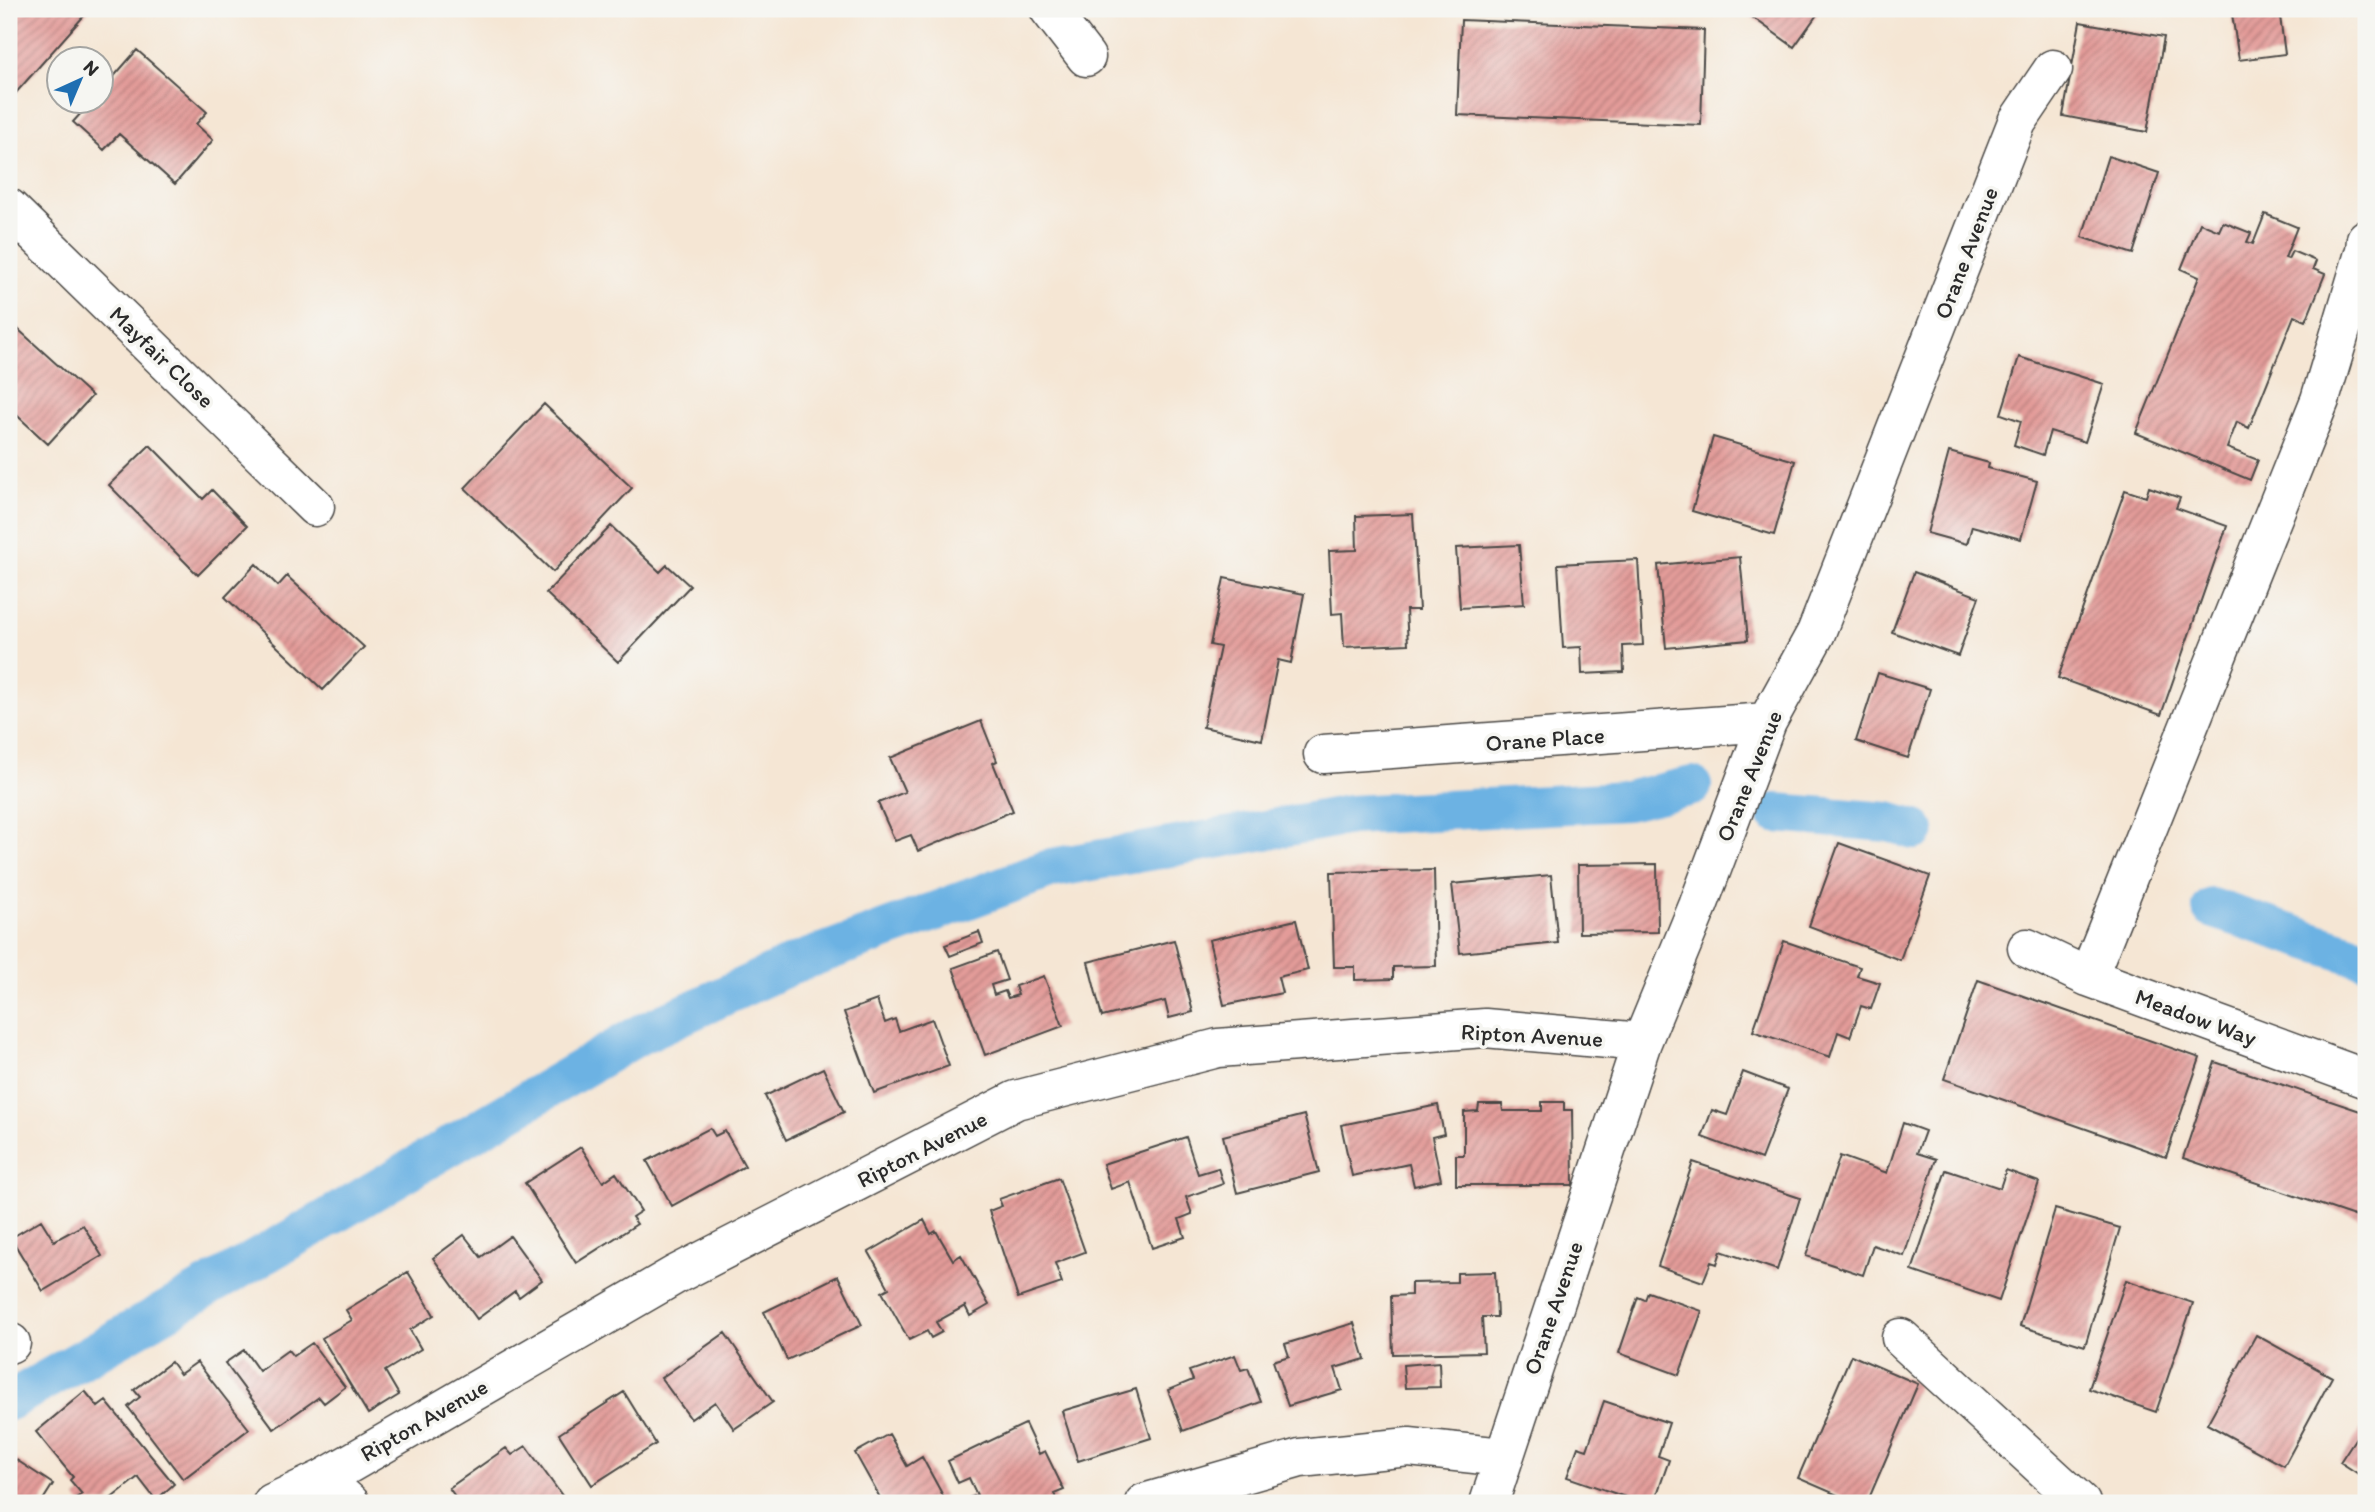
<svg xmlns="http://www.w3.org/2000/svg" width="2375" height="1512" font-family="Itim,sans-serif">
	<defs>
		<pattern id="building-hatch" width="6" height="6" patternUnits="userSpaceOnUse" patternTransform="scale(1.75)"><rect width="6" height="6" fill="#e39b99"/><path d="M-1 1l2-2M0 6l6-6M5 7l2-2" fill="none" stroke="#b87f7d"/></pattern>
	</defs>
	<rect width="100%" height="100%" fill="#f6f6f2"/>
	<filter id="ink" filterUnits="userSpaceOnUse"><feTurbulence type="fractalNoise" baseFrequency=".0143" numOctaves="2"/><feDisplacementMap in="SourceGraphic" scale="14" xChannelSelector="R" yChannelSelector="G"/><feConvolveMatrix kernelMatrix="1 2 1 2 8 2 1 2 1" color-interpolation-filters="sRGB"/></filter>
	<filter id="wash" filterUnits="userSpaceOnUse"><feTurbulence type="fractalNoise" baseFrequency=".00686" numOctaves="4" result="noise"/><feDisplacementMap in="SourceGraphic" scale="28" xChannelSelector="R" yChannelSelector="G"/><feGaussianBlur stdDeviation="1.57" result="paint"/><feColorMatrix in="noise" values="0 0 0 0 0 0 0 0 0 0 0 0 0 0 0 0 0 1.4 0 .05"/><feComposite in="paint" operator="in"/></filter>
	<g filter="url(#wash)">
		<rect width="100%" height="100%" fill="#f5e6d4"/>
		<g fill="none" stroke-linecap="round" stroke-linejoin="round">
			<path stroke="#6cb2e3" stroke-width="40" d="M 1776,813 L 1888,822 L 1915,830
				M 2212,908 L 2366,959
				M 9,1401 L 321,1222 L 639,1035 L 793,964 L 1052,868 L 1350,815 L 1627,801 L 1692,786"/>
		</g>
		<g id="blocks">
			<path fill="url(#building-hatch)" d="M 9,9 L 90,9 L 14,95 L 9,90 Z
				M 1741,9 L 1821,9 L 1794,47 Z
				M 2270,9 L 2279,9 L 2285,54 L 2239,60 L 2232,14 Z
				M 1461,20 L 1704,30 L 1701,125 L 1457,115 Z
				M 2080,22 L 2164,37 L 2147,132 L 2063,116 Z
				M 137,50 L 207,112 L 196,124 L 213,140 L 175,184 L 119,134 L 104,150 L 73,122 L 91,102 L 102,102 L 102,90 Z
				M 2108,156 L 2159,173 L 2133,254 L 2082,237 Z
				M 2265,214 L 2297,227 L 2285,258 L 2288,259 L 2292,251 L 2316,261 L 2313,269 L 2325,274 L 2306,321 L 2294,316 L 2249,428 L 2237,422 L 2227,448 L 2258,460 L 2250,480 L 2136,433 L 2199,277 L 2181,269 L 2200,223 L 2219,231 L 2223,222 L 2251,233 L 2247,242 L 2253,244 Z
				M 9,321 L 92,396 L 48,444 L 9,408 Z
				M 2019,357 L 2104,384 L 2085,442 L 2050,431 L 2043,455 L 2014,445 L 2021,421 L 2001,414 Z
				M 544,404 L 632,488 L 553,572 L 465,488 Z
				M 1713,437 L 1795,461 L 1774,535 L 1692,511 Z
				M 150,445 L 203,499 L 212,490 L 247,526 L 198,575 L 109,485 Z
				M 1949,452 L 1989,463 L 1988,468 L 2037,481 L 2021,539 L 1972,526 L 1967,544 L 1927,533 Z
				M 2149,487 L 2180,498 L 2176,508 L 2227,526 L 2161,715 L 2058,678 L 2125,490 L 2146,497 Z
				M 1413,514 L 1419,610 L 1406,610 L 1408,644 L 1344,647 L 1342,613 L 1332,614 L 1329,551 L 1357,550 L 1356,516 Z
				M 611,526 L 660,572 L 667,565 L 690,586 L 618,662 L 546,593 Z
				M 1519,545 L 1524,604 L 1460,608 L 1456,548 Z
				M 1740,557 L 1748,640 L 1666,648 L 1658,565 Z
				M 1638,560 L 1643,645 L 1623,646 L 1624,672 L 1582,674 L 1581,647 L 1563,648 L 1558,564 Z
				M 256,564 L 278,586 L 287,576 L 364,647 L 323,690 L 225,597 Z
				M 1914,572 L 1979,597 L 1958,656 L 1892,632 Z
				M 1224,578 L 1304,594 L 1291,663 L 1278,660 L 1262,740 L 1203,727 L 1220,647 L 1210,645 Z
				M 1878,673 L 1930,689 L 1908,758 L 1856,741 Z
				M 981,721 L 997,761 L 993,763 L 1013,811 L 918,851 L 911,835 L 895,841 L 878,803 L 905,792 L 890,758 Z
				M 1839,843 L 1930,876 L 1900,960 L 1809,926 Z
				M 1657,864 L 1658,932 L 1579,933 L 1578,865 Z
				M 1434,870 L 1436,966 L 1393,967 L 1393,979 L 1355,980 L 1355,967 L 1334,967 L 1331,872 Z
				M 1551,875 L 1558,943 L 1460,953 L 1452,884 Z
				M 1296,920 L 1308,970 L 1278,977 L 1282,993 L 1224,1005 L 1209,940 Z
				M 979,932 L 983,943 L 950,956 L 945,945 Z
				M 1174,940 L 1193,1012 L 1169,1018 L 1165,1001 L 1102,1017 L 1088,962 Z
				M 1784,941 L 1860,967 L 1857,976 L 1880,983 L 1871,1009 L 1861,1006 L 1850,1037 L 1838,1032 L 1830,1057 L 1753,1031 Z
				M 997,952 L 1007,980 L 991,985 L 994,995 L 1005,991 L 1008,998 L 1018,995 L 1015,986 L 1044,976 L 1063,1026 L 985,1055 L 953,968 Z
				M 1978,980 L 2200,1058 L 2166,1157 L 1944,1079 Z
				M 877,1000 L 885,1023 L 895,1019 L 899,1031 L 932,1019 L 949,1066 L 874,1093 L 844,1012 Z
				M 2215,1062 L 2366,1113 L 2366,1220 L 2183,1158 Z
				M 823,1068 L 844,1112 L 786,1140 L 765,1096 Z
				M 1743,1072 L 1788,1089 L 1761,1159 L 1702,1137 L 1712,1110 L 1727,1115 Z
				M 1542,1102 L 1564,1102 L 1564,1110 L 1572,1110 L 1573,1185 L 1456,1185 L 1456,1155 L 1464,1155 L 1464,1112 L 1478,1111 L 1479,1104 L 1502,1104 L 1503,1111 L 1542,1111 Z
				M 1438,1105 L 1444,1134 L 1432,1137 L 1441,1180 L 1414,1186 L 1409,1164 L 1352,1176 L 1341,1125 Z
				M 1304,1115 L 1319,1172 L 1237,1193 L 1223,1136 Z
				M 1903,1123 L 1925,1131 L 1917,1153 L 1936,1159 L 1904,1256 L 1873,1245 L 1863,1275 L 1806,1256 L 1840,1156 L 1887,1173 Z
				M 710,1128 L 715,1136 L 725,1131 L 745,1166 L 672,1206 L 647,1161 Z
				M 1186,1137 L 1198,1174 L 1218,1168 L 1223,1184 L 1186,1197 L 1192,1214 L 1179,1219 L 1185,1237 L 1152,1248 L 1130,1182 L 1111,1189 L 1103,1164 Z
				M 581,1147 L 603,1182 L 616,1173 L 641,1211 L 632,1217 L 637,1224 L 576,1263 L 525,1183 Z
				M 1693,1162 L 1800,1198 L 1777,1270 L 1721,1251 L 1717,1264 L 1711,1262 L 1703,1282 L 1658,1266 Z
				M 1946,1170 L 2000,1188 L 2006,1170 L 2039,1182 L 1999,1301 L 1912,1271 Z
				M 1059,1178 L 1085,1252 L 1055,1263 L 1062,1283 L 1018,1298 L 989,1211 L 1002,1206 L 999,1199 Z
				M 2055,1209 L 2120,1228 L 2085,1346 L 2020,1326 Z
				M 41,1220 L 54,1241 L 83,1225 L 102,1256 L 43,1291 L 11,1238 Z
				M 924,1220 L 931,1234 L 936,1231 L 953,1260 L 961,1255 L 989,1305 L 970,1316 L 965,1306 L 936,1322 L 942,1332 L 931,1338 L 927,1331 L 909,1340 L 882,1292 L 889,1288 L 869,1252 Z
				M 464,1235 L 481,1257 L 510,1236 L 542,1280 L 519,1297 L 515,1291 L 477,1319 L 433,1258 Z
				M 408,1272 L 434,1315 L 410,1330 L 421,1349 L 385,1371 L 399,1395 L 368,1414 L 322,1338 L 352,1320 L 346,1310 Z
				M 1495,1272 L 1497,1317 L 1482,1317 L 1484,1352 L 1393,1354 L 1391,1296 L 1411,1295 L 1411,1283 L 1457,1282 L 1457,1273 Z
				M 838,1276 L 862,1325 L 787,1360 L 764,1312 Z
				M 2126,1280 L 2193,1303 L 2156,1412 L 2089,1389 Z
				M 1648,1292 L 1702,1311 L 1679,1375 L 1619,1353 L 1638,1297 L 1645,1300 Z
				M 1354,1323 L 1365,1359 L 1335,1368 L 1342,1390 L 1288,1406 L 1273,1361 L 1289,1356 L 1285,1344 Z
				M 725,1333 L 773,1402 L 734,1429 L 715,1402 L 691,1419 L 661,1378 Z
				M 2256,1335 L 2332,1377 L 2284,1466 L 2207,1424 Z
				M 312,1343 L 345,1387 L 324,1403 L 319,1397 L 274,1429 L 225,1363 L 244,1350 L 259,1371 L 288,1350 L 293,1356 Z
				M 1235,1355 L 1241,1370 L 1248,1368 L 1261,1402 L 1183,1431 L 1168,1390 L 1193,1380 L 1189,1371 Z
				M 1851,1355 L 1918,1384 L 1867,1503 L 1856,1503 L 1798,1478 Z
				M 171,1362 L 180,1374 L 197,1362 L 249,1429 L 183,1479 L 128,1407 L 140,1397 L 134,1390 Z
				M 1439,1362 L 1440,1387 L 1405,1388 L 1403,1365 Z
				M 1136,1389 L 1151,1438 L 1078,1461 L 1062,1411 Z
				M 85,1391 L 98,1407 L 106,1401 L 174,1484 L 156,1500 L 138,1477 L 109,1500 L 112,1503 L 80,1503 L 76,1498 L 82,1494 L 70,1480 L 73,1477 L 36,1432 Z
				M 624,1392 L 656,1444 L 592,1485 L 559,1434 Z
				M 1604,1401 L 1669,1423 L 1658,1456 L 1669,1460 L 1654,1503 L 1643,1503 L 1567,1477 L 1578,1447 L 1587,1450 Z
				M 2366,1422 L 2366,1479 L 2340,1462 Z
				M 1025,1424 L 1039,1454 L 1045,1451 L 1064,1490 L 1054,1494 L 1057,1499 L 1047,1503 L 968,1503 L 966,1499 L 977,1495 L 969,1478 L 958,1483 L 948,1461 Z
				M 889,1434 L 907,1466 L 922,1457 L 947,1503 L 883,1503 L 855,1453 Z
				M 526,1446 L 563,1497 L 554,1503 L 460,1503 L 449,1488 L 506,1448 L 512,1455 Z
				M 9,1455 L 53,1484 L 41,1503 L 9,1503 Z"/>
		</g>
	</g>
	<g filter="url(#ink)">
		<use href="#blocks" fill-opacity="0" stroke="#494744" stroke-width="2"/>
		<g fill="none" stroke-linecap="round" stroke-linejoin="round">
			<defs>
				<path id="minor" d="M 1049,9 L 1086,57
					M 9,208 L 315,507
					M 1323,754 L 1767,722
					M 2027,948 L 2088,977 L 2366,1079
					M 2088,977 L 2320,400 L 2365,250 L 2366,239
					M 1901,1338 L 2081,1503
					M 9,1344 L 11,1343
					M 323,1479 L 350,1503
					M 272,1503 L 323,1479 L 675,1275 L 1016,1100 L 1218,1048 L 1485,1028 L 1642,1042
					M 1144,1503 L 1300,1458 L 1409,1447 L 1503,1457
					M 1489,1503 L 1642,1042 L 1698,906 L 1767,722 L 1816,633 L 2017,122 L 2053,69"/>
			</defs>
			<use href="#minor" stroke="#494744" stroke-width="41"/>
			<use href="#minor" stroke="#fff" stroke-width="38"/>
		</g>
	</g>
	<g text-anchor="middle" stroke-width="7" stroke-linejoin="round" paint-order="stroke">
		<g font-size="23" fill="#2b2b2b" stroke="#f6f6f2">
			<text transform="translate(1966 253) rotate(-69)" y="8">Orane Avenue</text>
			<text transform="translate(162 357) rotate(44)" y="8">Mayfair Close</text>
			<text transform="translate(1545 739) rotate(-4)" y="8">Orane Place</text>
			<text transform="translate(1749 776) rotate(-68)" y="8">Orane Avenue</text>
			<text transform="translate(2196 1017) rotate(20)" y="8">Meadow Way</text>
			<text transform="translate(1532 1035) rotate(3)" y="8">Ripton Avenue</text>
			<text transform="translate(922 1149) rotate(-27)" y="8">Ripton Avenue</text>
			<text transform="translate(1553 1308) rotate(-71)" y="8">Orane Avenue</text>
			<text transform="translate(424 1420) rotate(-30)" y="8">Ripton Avenue</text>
		</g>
	</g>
	<rect width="2375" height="1512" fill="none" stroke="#f6f6f2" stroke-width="35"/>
	<g transform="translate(80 80) rotate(44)"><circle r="33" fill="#f6f6f2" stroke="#a5a5a2" stroke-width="2"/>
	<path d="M0-5L12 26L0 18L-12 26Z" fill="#1f6fb2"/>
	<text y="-10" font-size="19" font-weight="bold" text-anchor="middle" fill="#2b2b2b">N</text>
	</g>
</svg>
